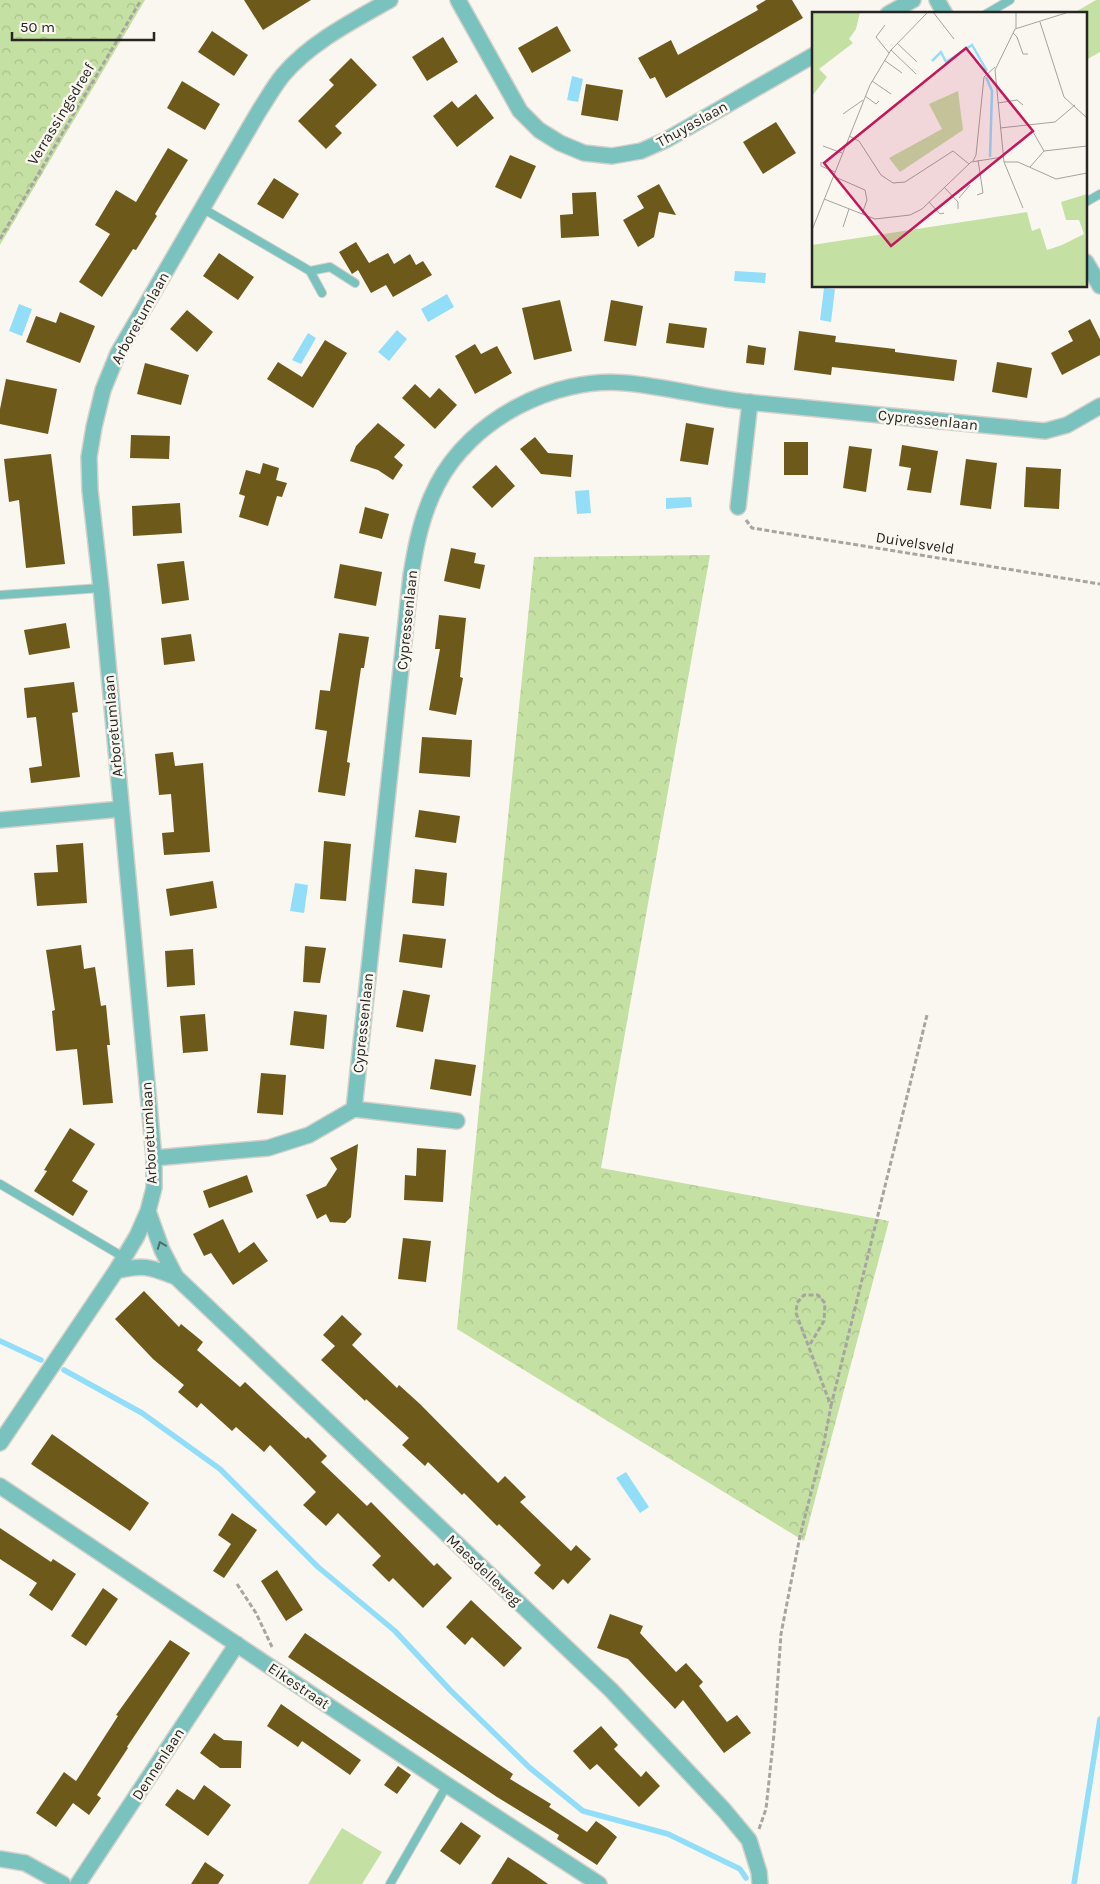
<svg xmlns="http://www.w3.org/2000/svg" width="1100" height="1884" font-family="Karla,sans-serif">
	<defs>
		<pattern id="forest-crowns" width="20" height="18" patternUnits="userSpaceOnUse" patternTransform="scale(1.25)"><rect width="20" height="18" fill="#c5e0a3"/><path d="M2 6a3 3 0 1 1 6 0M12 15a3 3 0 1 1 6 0" fill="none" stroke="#a9c08c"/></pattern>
	</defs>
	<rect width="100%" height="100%" fill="#faf7f0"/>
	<path fill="url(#forest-crowns)" d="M 0,0 L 145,0 L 0,245 Z
		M 710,555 L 601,1168 L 889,1221 L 804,1541 L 457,1329 L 534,557 Z"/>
	<path fill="#c5e0a3" d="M 1096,0 L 1100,0 L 1100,52 L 1086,60 L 1086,14 L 1072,14 Z
		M 342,1828 L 382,1852 L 362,1884 L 308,1884 Z"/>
	<path fill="#92def9" d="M 572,76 L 583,79 L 578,102 L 567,100 Z
		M 735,271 L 766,273 L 765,283 L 734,281 Z
		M 824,288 L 835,289 L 831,322 L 820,320 Z
		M 447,294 L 454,307 L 428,322 L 421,309 Z
		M 19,304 L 32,309 L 22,336 L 9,331 Z
		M 397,330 L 407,339 L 389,361 L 378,352 Z
		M 308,333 L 316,338 L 301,364 L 292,360 Z
		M 589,490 L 591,513 L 577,514 L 575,491 Z
		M 691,497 L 692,507 L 666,509 L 666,498 Z
		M 295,883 L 308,885 L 304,913 L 290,911 Z
		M 626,1472 L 649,1507 L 640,1513 L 616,1478 Z"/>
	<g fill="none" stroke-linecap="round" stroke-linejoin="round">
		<path stroke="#92def9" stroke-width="5.5" d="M 0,1341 L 41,1360
			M 64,1370 L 142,1413 L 220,1469 L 318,1567 L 395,1631 L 450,1690 L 530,1768 L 583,1811 L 668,1834 L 740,1869 L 746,1878
			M 1074,1884 L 1100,1719"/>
	</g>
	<path fill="#6d5a1b" d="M 244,0 L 311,0 L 263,30 Z
		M 766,0 L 792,0 L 803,18 L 666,98 L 655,77 L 650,79 L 638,58 L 671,40 L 678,55 L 758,10 L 756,6 Z
		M 557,26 L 571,51 L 532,73 L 518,48 Z
		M 212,31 L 248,55 L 234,76 L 198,52 Z
		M 443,37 L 458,62 L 427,81 L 412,57 Z
		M 351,58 L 377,85 L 335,126 L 342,133 L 326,149 L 298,121 L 334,85 L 329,80 Z
		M 182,81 L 220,104 L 205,130 L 167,108 Z
		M 586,84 L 623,90 L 618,121 L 581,115 Z
		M 476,94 L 494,118 L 457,147 L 433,116 L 452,101 L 458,108 Z
		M 776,122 L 796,153 L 763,174 L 743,142 Z
		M 168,148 L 188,160 L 155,214 L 157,216 L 136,250 L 133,249 L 102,297 L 79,282 L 110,234 L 95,225 L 116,190 L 136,202 Z
		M 510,155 L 536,166 L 521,199 L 495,187 Z
		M 274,178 L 299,194 L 283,219 L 257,204 Z
		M 659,184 L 676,215 L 659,212 L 654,237 L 638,247 L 623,220 L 644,208 L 637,196 Z
		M 596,192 L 599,236 L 561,238 L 560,215 L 573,214 L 572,193 Z
		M 356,242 L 369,263 L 388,253 L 394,264 L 410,254 L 416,265 L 423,261 L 432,275 L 393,297 L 386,285 L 371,293 L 358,270 L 352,274 L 339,252 Z
		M 219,253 L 254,277 L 238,300 L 203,276 Z
		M 560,300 L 572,351 L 534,360 L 522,308 Z
		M 611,300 L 643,306 L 636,346 L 604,341 Z
		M 187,310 L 213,332 L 197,352 L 170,329 Z
		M 60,312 L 95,326 L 80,363 L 26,342 L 36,316 L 56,323 Z
		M 1090,319 L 1100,339 L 1100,355 L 1062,375 L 1051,353 L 1073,341 L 1068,331 Z
		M 669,323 L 707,328 L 704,348 L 666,343 Z
		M 799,331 L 836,336 L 835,342 L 895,349 L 895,352 L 957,360 L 954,381 L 832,367 L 831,375 L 794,370 Z
		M 325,340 L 347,353 L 313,408 L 267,379 L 278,362 L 302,377 Z
		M 475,344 L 481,354 L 497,346 L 512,373 L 475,394 L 455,356 Z
		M 748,345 L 766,348 L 764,365 L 746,363 Z
		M 997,362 L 1032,368 L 1027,398 L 992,392 Z
		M 145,363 L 189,375 L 181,405 L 137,394 Z
		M 6,379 L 57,389 L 48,434 L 0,424 L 0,409 Z
		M 415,384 L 430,398 L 439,388 L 457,405 L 435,429 L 402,398 Z
		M 378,423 L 405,445 L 394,457 L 403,465 L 393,480 L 378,470 L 350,461 L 356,446 Z
		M 686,423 L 714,428 L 708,465 L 680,461 Z
		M 131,435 L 170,436 L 169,459 L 130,458 Z
		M 535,437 L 548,453 L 573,455 L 571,477 L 541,474 L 520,449 Z
		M 784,442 L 808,442 L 808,475 L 784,475 Z
		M 902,445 L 938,451 L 931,493 L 907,490 L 911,468 L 899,466 Z
		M 849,446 L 872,449 L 866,492 L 843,488 Z
		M 51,454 L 65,564 L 26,568 L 19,500 L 9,502 L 4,459 Z
		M 966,459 L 997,463 L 991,509 L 960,505 Z
		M 263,463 L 279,468 L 276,480 L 287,483 L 282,497 L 277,496 L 268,526 L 239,517 L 245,496 L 239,494 L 246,470 L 260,474 Z
		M 496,465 L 515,486 L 492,508 L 472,487 Z
		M 1026,467 L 1061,469 L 1059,509 L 1024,507 Z
		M 180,503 L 182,533 L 133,536 L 132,506 Z
		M 365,507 L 389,514 L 382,539 L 359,533 Z
		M 451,548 L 476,553 L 474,563 L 485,565 L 480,589 L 444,581 Z
		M 184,561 L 189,600 L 162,604 L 157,564 Z
		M 340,564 L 382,572 L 376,606 L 334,598 Z
		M 439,615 L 466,618 L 460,677 L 463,678 L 456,715 L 429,710 L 440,649 L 435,649 Z
		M 66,623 L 70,648 L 29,655 L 24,630 Z
		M 339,633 L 369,637 L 364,668 L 361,668 L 347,762 L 350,763 L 345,796 L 318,792 L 327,731 L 315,729 L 320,690 L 330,691 Z
		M 191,634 L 195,661 L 164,665 L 161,638 Z
		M 74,682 L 78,712 L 72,713 L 80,777 L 31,783 L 29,768 L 42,766 L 36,717 L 27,718 L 24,688 Z
		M 422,737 L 472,740 L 470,777 L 419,773 Z
		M 173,752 L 175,766 L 203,763 L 210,852 L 164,855 L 162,833 L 174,832 L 171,794 L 159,795 L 155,754 Z
		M 419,810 L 460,816 L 456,843 L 415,837 Z
		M 324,841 L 351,844 L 346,901 L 320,899 Z
		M 83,843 L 87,903 L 37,906 L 34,873 L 58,872 L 56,845 Z
		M 415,869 L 447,873 L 444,906 L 412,903 Z
		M 213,881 L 217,908 L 170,916 L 166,889 Z
		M 403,934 L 446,939 L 442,968 L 399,962 Z
		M 81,945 L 84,969 L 95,967 L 101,1006 L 106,1005 L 110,1045 L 107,1045 L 113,1103 L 83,1105 L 77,1049 L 56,1051 L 52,1011 L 55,1010 L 46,950 Z
		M 305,946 L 326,948 L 320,983 L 303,982 Z
		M 193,949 L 195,985 L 167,987 L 165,951 Z
		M 403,990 L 430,995 L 423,1032 L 396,1027 Z
		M 294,1011 L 327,1015 L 324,1049 L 290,1045 Z
		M 205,1014 L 208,1051 L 183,1053 L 180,1016 Z
		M 435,1059 L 476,1065 L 471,1096 L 430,1089 Z
		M 261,1073 L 286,1075 L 283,1115 L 257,1113 Z
		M 70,1128 L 95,1144 L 72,1181 L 88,1191 L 73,1216 L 34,1191 L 47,1171 L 44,1170 Z
		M 358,1144 L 351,1217 L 345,1223 L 330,1222 L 326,1214 L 317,1219 L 306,1195 L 326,1186 L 337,1169 L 330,1158 Z
		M 417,1148 L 446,1150 L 443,1202 L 404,1200 L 405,1175 L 416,1176 Z
		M 247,1175 L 253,1192 L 209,1208 L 203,1191 Z
		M 223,1219 L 239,1253 L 254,1242 L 268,1261 L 233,1285 L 211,1253 L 204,1256 L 193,1234 Z
		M 403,1238 L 431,1241 L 426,1282 L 398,1279 Z
		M 144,1291 L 179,1327 L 181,1324 L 203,1342 L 197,1350 L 240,1387 L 245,1382 L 306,1439 L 308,1437 L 327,1456 L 321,1462 L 367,1506 L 371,1502 L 434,1566 L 437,1563 L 452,1578 L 423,1608 L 393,1578 L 389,1582 L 372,1565 L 381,1556 L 338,1513 L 326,1526 L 303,1505 L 316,1492 L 270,1445 L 264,1452 L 236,1427 L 232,1431 L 201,1403 L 197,1408 L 178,1392 L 184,1385 L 153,1359 L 115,1319 Z
		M 342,1315 L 362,1334 L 352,1345 L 397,1388 L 399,1385 L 420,1404 L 498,1483 L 505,1476 L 526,1497 L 520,1502 L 571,1551 L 576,1545 L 591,1559 L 568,1584 L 563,1579 L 553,1590 L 534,1573 L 541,1565 L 499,1524 L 497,1526 L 464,1493 L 462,1495 L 428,1462 L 425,1466 L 402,1445 L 409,1438 L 366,1399 L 365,1401 L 321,1360 L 335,1346 L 323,1335 Z
		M 52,1434 L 149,1503 L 130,1531 L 31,1464 Z
		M 232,1513 L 257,1530 L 224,1578 L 213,1571 L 231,1544 L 218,1535 Z
		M 0,1528 L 51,1562 L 53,1559 L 76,1574 L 52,1611 L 29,1595 L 37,1583 L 0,1559 Z
		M 277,1570 L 303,1610 L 286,1621 L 261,1581 Z
		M 103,1588 L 118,1599 L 86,1646 L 71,1636 Z
		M 471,1600 L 522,1648 L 504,1667 L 472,1637 L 465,1645 L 446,1627 Z
		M 610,1614 L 643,1626 L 640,1633 L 676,1672 L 686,1663 L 703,1682 L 699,1686 L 727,1722 L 737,1715 L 751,1733 L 724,1753 L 683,1700 L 675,1709 L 628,1659 L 597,1648 Z
		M 305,1633 L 513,1774 L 510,1779 L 551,1804 L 549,1807 L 587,1832 L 596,1821 L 609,1830 L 617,1837 L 597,1865 L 557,1839 L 559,1835 L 497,1797 L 288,1657 Z
		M 170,1640 L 190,1653 L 127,1747 L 128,1748 L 97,1795 L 101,1798 L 89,1815 L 73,1803 L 56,1827 L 36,1813 L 64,1772 L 76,1781 L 118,1716 L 116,1715 Z
		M 281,1704 L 361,1760 L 350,1775 L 302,1741 L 298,1747 L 267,1726 Z
		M 601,1726 L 618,1745 L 614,1749 L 641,1777 L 646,1771 L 660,1786 L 639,1807 L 597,1764 L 590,1770 L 573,1751 Z
		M 214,1733 L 224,1740 L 242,1741 L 241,1768 L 220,1768 L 200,1753 Z
		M 398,1766 L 411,1775 L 397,1794 L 384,1785 Z
		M 204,1785 L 231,1805 L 208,1836 L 165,1805 L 177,1789 L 194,1800 Z
		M 461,1822 L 481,1836 L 460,1865 L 440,1851 Z
		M 508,1857 L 528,1870 L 548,1884 L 491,1884 Z
		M 205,1862 L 224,1875 L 218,1884 L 191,1884 Z"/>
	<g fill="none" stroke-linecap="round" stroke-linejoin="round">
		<defs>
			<path id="lane" d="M 986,14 L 1010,0
				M 1086,202 L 1100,194
				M 202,208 L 310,271 L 322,293
				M 310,271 L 330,267 L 355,283
				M 0,595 L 101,588
				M 0,1184 L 125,1258
				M 390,1884 L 447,1785"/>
			<path id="street" d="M 458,0 L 520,111 L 539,130 L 560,143 L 584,153 L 612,156 L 641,151 L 666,140 L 814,55
				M 937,0 L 945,14
				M 888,14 L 913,0
				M 1086,262 L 1100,286
				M 738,507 L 750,402
				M 0,820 L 121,809
				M 354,1109 L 457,1121
				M 154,1158 L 268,1148 L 309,1135 L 354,1109 L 411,575 C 416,544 422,514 437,485 C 470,420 554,376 626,383 C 669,387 712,399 756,403 C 852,412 949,422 1045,431 L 1067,425 L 1100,406
				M 148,1211 L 162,1250 L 176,1277 L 611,1690 L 724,1810 L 749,1840 L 759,1872 L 760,1884
				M 116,1271 C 144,1264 150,1267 176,1277
				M 0,1443 L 116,1271 L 137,1236 L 148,1211 L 154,1188 L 154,1158 L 101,588 L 90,490 L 89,457 L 94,427 L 103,390 L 118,353 L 259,111 C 267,99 274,86 283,75 C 311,42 353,21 390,0
				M 0,1486 L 447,1785 L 599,1884
				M 0,1859 L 25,1863 L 63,1884
				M 78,1884 L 237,1644"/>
		</defs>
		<use href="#lane" stroke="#d4d1cb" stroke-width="10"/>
		<use href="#street" stroke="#d4d1cb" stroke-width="18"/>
		<path stroke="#a7a5a0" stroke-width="3" stroke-dasharray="5 2.5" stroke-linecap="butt" d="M 0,239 L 141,0
			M 746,520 L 752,528 L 1100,584
			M 831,1406 L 927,1015
			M 237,1584 L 256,1613 L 272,1647
			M 759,1829 L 766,1809 L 774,1734 L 781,1634 L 800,1536 L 824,1442 L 831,1406 L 796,1313 L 797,1303 L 804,1295 L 818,1295 L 825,1303 L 824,1321 L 809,1346"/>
		<use href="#lane" stroke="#79c2be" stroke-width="8"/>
		<use href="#street" stroke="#79c2be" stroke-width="15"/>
	</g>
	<defs><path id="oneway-chevron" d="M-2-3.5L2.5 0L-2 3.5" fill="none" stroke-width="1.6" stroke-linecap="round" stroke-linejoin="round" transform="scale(1.25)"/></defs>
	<use stroke="#4b6c68" href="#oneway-chevron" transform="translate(161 1245) rotate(-111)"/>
	<g text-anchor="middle" stroke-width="5" stroke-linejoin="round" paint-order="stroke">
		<g font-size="15" fill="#262522" stroke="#faf7f0">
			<text transform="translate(61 114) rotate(-59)" y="5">Verrassingsdreef</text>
			<text transform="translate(692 124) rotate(-29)" y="5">Thuyaslaan</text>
			<text transform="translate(140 318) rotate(-61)" y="5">Arboretumlaan</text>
			<text transform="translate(928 420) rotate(6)" y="5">Cypressenlaan</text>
			<text transform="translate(915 543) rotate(9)" y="5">Duivelsveld</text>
			<text transform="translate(407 620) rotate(-84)" y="5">Cypressenlaan</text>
			<text transform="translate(113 726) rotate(-95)" y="5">Arboretumlaan</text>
			<text transform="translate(363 1023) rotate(-84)" y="5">Cypressenlaan</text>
			<text transform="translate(149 1133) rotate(-93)" y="5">Arboretumlaan</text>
			<text transform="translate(484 1570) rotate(43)" y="5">Maesdelleweg</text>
			<text transform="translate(299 1686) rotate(34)" y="5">Eikestraat</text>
			<text transform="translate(158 1764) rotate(-57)" y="5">Dennenlaan</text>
		</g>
	</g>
	<g transform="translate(812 12)">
		<rect width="275" height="275" fill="#faf7f0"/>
		<path d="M 0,0 L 48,0 L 44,17 L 37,27 L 41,31 L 7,57 L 15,65 L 0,84 Z" fill="#c5e0a3"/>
		<path d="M 146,79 L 151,118 L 88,160 L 77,146 L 130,117 L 117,92 ZM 275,182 L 275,275 L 0,275 L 0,233 L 215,200 L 220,219 L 228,216 L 235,238 L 250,233 L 272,222 L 267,208 L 254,208 L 249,190 Z" fill="#c5e0a3"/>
		<path fill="none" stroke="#92def9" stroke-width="2.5" d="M 120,49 L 129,40 L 134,50 L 160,33 L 175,59M 174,65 L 180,79 L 178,145"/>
		<path fill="none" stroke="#a5a39e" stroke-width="1" d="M 121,0 L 142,27M 228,10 L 252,85 L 275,106M 73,13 L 64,25 L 77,41M 204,16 L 204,0M 203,17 L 183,58 L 192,150 L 211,196M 203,17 L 257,0M 201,21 L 205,25 L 211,42 L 216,42M 85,31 L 105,50M 79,38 L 104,62M 72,48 L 90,61M 60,69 L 79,82M 53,84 L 64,92 L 67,89M 186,91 L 205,88 L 211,93M 31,102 L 51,88M 217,113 L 232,139M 188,116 L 243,110 L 263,93M 37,124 L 47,129 L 69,163 L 81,171 L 93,170 L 141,139 L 157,152M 11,134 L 30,141M 161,149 L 164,143 L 172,65 L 183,55M 9,150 L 9,154 L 23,160M 192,150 L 206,150 L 244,167 L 275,161M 218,155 L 232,139 L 275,134M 21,164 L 53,178 L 55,188 L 50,202M 132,175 L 146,190 L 146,197M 165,183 L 171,181 L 166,148M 147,186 L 158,173M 12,187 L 63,207 L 98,203 L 110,197 L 159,150 L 191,145M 117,190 L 128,202 L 132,201M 31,215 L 37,197M 0,218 L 58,73 L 79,38 L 116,0"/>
		<path fill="#c2185b" fill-opacity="0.15" stroke="#c2185b" stroke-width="2.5" d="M 154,36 L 221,119 L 79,234 L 12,151 Z"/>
		<rect width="275" height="275" fill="none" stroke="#262522" stroke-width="2.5"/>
	</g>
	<path d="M12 32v8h142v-8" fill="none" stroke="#262522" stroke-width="2.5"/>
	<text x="20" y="32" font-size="15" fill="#262522" stroke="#faf7f0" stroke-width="4" paint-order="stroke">50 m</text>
</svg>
